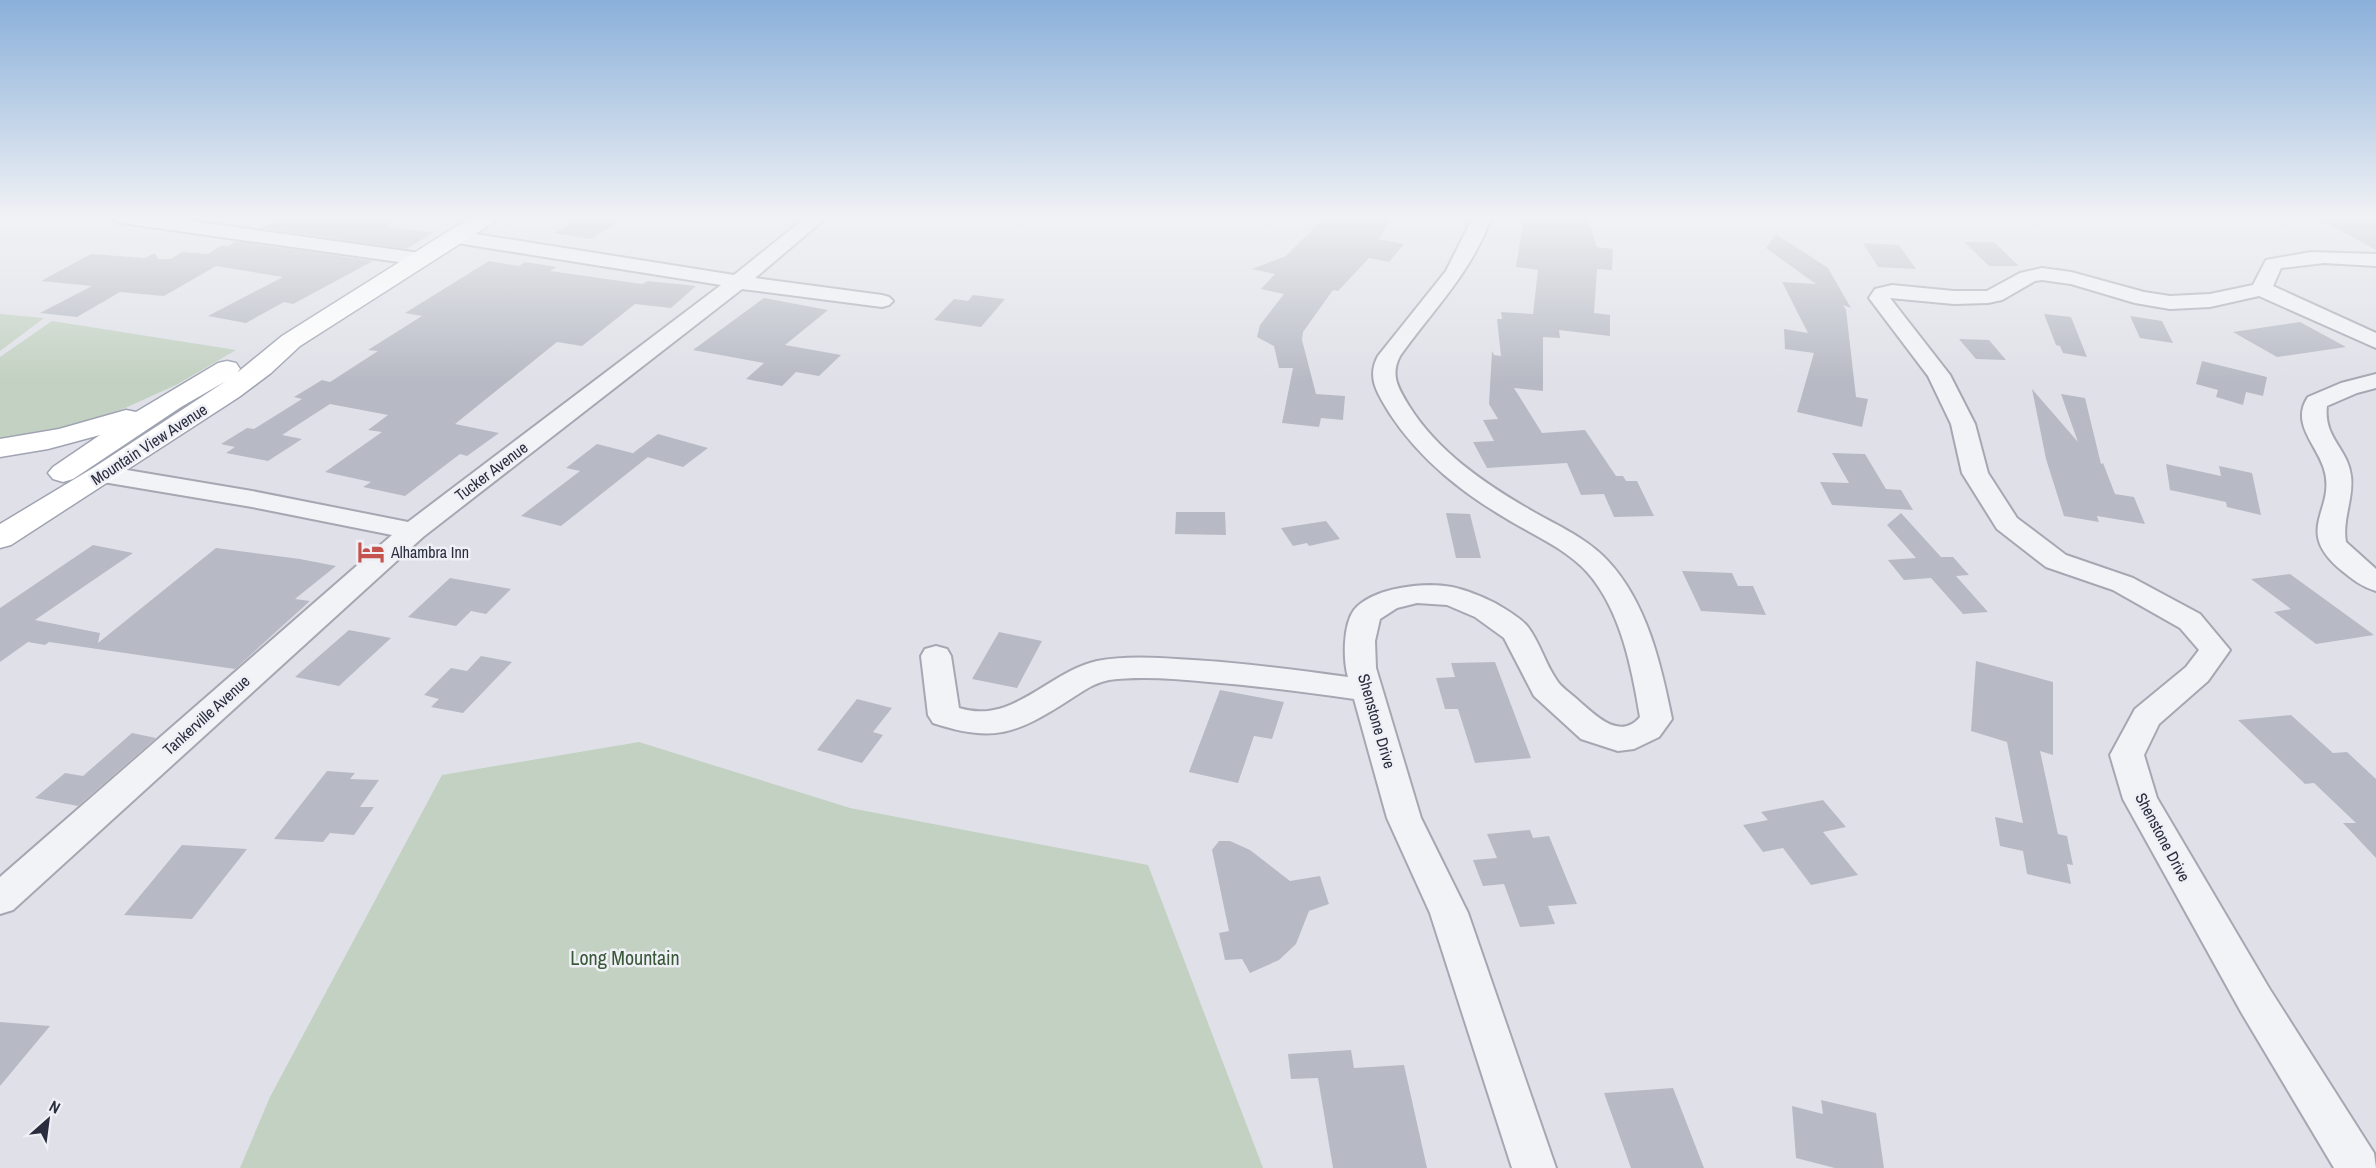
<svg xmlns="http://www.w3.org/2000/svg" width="2376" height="1168" font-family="'Archivo Narrow',sans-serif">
	<rect width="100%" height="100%" fill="#e0e1e8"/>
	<path fill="#c2d1c1" d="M 0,314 L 44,318 L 0,351 Z
		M 52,321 L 236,350 L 176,385 L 125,408 L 46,435 L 0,439 L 0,357 Z
		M 639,742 L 850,808 L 1148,865 L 1263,1168 L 240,1168 L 270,1097 L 442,775 Z"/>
	<path fill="#b7bac4" d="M 283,217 L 402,217 L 385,226 L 433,233 L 406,249 L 261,228 Z
		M 581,217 L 591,217 L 619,222 L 590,239 L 554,233 Z
		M 1325,217 L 1392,217 L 1379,239 L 1404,244 L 1389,262 L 1369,258 L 1338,291 L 1333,290 L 1303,332 L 1302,340 L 1316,394 L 1345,396 L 1343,420 L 1321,418 L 1319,427 L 1282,423 L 1293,368 L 1279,368 L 1274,346 L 1257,337 L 1260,325 L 1284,294 L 1261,289 L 1275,274 L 1252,269 L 1286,256 Z
		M 1524,217 L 1587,217 L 1597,247 L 1613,249 L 1612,270 L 1597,269 L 1594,313 L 1610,315 L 1610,336 L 1559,330 L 1560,338 L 1543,337 L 1543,391 L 1514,388 L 1542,433 L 1585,430 L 1616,476 L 1623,476 L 1626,481 L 1637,481 L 1654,516 L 1614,517 L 1604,494 L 1581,495 L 1567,463 L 1487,468 L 1473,442 L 1494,441 L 1483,420 L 1498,419 L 1489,404 L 1492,351 L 1494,355 L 1501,356 L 1497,319 L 1502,319 L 1501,312 L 1533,314 L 1538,270 L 1516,267 Z
		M 2316,217 L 2353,217 L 2367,219 L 2376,224 L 2376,250 Z
		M 1776,234 L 1828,268 L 1851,308 L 1843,305 L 1846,310 L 1856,397 L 1868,399 L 1862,427 L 1797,412 L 1814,353 L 1785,349 L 1784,329 L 1808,333 L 1782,282 L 1816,284 L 1766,248 Z
		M 236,241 L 373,261 L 293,304 L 284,302 L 246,323 L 208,316 L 283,277 L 216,266 L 164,296 L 120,292 L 77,317 L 40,313 L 92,286 L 41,281 L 91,254 L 145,258 L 155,253 L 158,259 L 171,259 L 182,252 L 208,254 L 222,245 L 228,246 Z
		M 1964,242 L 1994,242 L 2019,266 L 1989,266 Z
		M 1863,243 L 1899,245 L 1916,269 L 1878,267 Z
		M 489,261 L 519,266 L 525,262 L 557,267 L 550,271 L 642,284 L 648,281 L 696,286 L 671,308 L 635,304 L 582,346 L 557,342 L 455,424 L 499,433 L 467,456 L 460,454 L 405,496 L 363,487 L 371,482 L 325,472 L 382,432 L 368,430 L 388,415 L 330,404 L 282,435 L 302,439 L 268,461 L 226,453 L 235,447 L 221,444 L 247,428 L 254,429 L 302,399 L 294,397 L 322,380 L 330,382 L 378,351 L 368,350 L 422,316 L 405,313 Z
		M 973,295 L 1005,299 L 981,327 L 934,320 L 954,299 L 968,301 Z
		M 764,298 L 828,310 L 785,345 L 841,355 L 819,376 L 796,372 L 782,386 L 746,379 L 764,363 L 693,350 Z
		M 2044,314 L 2071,317 L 2087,357 L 2063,353 L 2060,346 L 2056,345 Z
		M 2130,316 L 2162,321 L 2173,343 L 2140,338 Z
		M 2300,322 L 2346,347 L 2277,357 L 2233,332 Z
		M 1959,339 L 1989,340 L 2006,360 L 1976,359 Z
		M 2202,361 L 2267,377 L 2263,396 L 2246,392 L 2243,405 L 2216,397 L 2218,390 L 2196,384 Z
		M 2032,389 L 2078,442 L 2061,394 L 2085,398 L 2101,464 L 2103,463 L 2115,494 L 2134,497 L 2145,524 L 2097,516 L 2099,522 L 2064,516 L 2046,459 Z
		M 658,434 L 708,448 L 683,467 L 633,453 Z
		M 597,444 L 648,457 L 561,526 L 521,516 L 580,471 L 566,468 Z
		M 1832,453 L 1865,454 L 1886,489 L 1901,490 L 1913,510 L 1832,505 L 1820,482 L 1849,483 Z
		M 2166,464 L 2221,476 L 2219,466 L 2252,473 L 2261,515 L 2227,507 L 2226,502 L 2170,490 Z
		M 1176,512 L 1225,512 L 1226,535 L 1175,534 Z
		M 1446,513 L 1470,514 L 1481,558 L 1456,558 Z
		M 1901,513 L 1941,557 L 1953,557 L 1969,575 L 1956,576 L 1988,612 L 1963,614 L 1931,578 L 1904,580 L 1888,560 L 1916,558 L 1887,525 Z
		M 1326,521 L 1340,539 L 1309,546 L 1307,543 L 1293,546 L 1281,528 Z
		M 93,545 L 133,553 L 35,620 L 100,633 L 98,643 L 216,548 L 300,559 L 336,566 L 295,599 L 310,601 L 235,669 L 49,642 L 45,645 L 28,642 L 0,662 L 0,608 Z
		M 1682,571 L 1732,573 L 1738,586 L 1753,586 L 1766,615 L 1701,611 Z
		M 2290,574 L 2374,635 L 2316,644 L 2274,612 L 2291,609 L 2251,579 Z
		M 450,578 L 511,589 L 486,614 L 471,611 L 456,626 L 408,617 Z
		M 349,630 L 391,638 L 339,686 L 295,677 Z
		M 999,632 L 1042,641 L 1017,688 L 972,679 Z
		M 481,656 L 512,662 L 463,713 L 431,707 L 439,699 L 424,695 L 451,668 L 467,671 Z
		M 1976,661 L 2053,682 L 2053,755 L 2040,751 L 2058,834 L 2067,836 L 2073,865 L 2067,864 L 2071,884 L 2027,874 L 2023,851 L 2000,846 L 1995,817 L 2023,823 L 2007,742 L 1971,731 Z
		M 1495,662 L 1531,758 L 1475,763 L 1458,709 L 1445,709 L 1436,678 L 1455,677 L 1451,663 Z
		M 1220,690 L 1284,702 L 1272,739 L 1254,736 L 1238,783 L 1189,772 Z
		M 857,699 L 892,708 L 873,732 L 883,735 L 862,763 L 817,750 Z
		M 2291,715 L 2333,753 L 2347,752 L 2376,779 L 2376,858 L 2343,823 L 2356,823 L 2314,783 L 2305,784 L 2238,720 Z
		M 132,733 L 156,738 L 78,806 L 35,798 L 65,773 L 83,776 Z
		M 327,771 L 355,773 L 350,779 L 379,780 L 360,807 L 374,807 L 354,835 L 330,833 L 323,842 L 274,839 Z
		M 1823,800 L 1846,827 L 1823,832 L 1858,875 L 1811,885 L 1783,848 L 1763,852 L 1743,825 L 1768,820 L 1761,812 Z
		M 1530,830 L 1533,838 L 1549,836 L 1577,904 L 1548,906 L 1555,924 L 1520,927 L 1504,884 L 1483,886 L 1473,860 L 1497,858 L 1487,834 Z
		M 1219,841 L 1230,841 L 1250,850 L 1290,881 L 1320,876 L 1329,904 L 1309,911 L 1296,944 L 1279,960 L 1250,973 L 1242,959 L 1225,960 L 1219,933 L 1229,931 L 1212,850 Z
		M 182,845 L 247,849 L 192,919 L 124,915 Z
		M 0,1022 L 50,1026 L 0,1086 Z
		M 1351,1050 L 1354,1068 L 1404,1065 L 1427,1168 L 1333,1168 L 1318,1078 L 1291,1079 L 1288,1054 Z
		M 1673,1088 L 1704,1168 L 1631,1168 L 1604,1093 Z
		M 1821,1100 L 1876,1113 L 1884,1168 L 1835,1168 L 1796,1158 L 1792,1106 L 1823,1114 Z"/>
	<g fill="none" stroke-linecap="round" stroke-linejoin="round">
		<defs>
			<path id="minor" d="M 113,217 L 164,217 L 420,253 L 427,255 L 430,259 L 427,263 L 420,265 L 122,223 L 115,221 Z
				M 806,217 L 827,217 L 755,278 L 882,295 L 889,297 L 893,301 L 889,305 L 882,307 L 742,289 L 423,537 L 13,910 L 0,914 L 0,877 L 392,535 L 252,507 L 103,482 L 94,479 L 90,474 L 94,469 L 103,466 L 252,491 L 408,522 L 721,285 L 457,243 L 450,241 L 447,237 L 450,233 L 457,231 L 734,275 Z
				M 1473,217 L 1492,217 C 1468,277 1436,306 1400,356 C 1390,375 1398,388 1409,406 C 1438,452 1485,484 1532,511 C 1558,526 1587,538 1608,561 C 1647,603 1661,664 1672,719 L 1659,737 L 1634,749 L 1618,751 L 1581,739 L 1534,696 L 1504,638 L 1475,617 L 1447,605 L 1417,603 L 1397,608 L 1380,619 L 1375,641 L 1376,668 L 1421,818 L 1468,913 L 1556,1168 L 1512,1168 L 1430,913 L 1387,818 L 1354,699 C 1306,692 1258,686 1209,682 C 1176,679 1142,676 1109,680 C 1093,683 1082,692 1069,700 C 1016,734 994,743 933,723 L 928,715 L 921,656 L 925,649 L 936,646 L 947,649 L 951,656 L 959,708 C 1013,725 1048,672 1097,661 C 1128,655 1162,658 1193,660 C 1245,663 1297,670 1348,677 C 1343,660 1343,625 1354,610 C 1373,587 1425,582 1452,587 C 1466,590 1483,597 1495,603 C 1505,609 1521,618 1528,627 C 1540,643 1545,663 1556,679 C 1561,688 1572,694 1579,701 C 1595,715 1620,741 1640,717 C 1632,669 1621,610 1587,572 C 1567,550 1538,537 1512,522 C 1464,494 1421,461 1390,414 C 1378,394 1366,378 1378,356 L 1446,271 Z
				M 2311,252 L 2376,254 L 2376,266 L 2324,263 L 2281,268 L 2273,286 L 2376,333 L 2376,348 L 2259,296 L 2210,307 L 2170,309 L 2135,303 L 2071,284 L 2042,280 L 2035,281 L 2002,300 L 1988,303 L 1954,304 L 1890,298 L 1950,375 L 1975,424 L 1988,473 L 2017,518 L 2066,555 L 2133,578 L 2200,614 L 2230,650 L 2208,681 L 2159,724 L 2144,755 L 2157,798 L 2269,988 L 2374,1153 L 2376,1168 L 2334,1168 L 2241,1012 L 2123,799 L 2110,755 L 2135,709 L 2186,667 L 2199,650 L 2180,628 L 2113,590 L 2046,567 L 1997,529 L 1962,473 L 1951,424 L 1928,376 L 1869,298 L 1875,289 L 1892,285 L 1954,291 L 1987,291 L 2020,273 L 2042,268 L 2071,272 L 2144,292 L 2170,296 L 2210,294 L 2253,285 L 2266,260 Z
				M 2376,374 L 2376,388 L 2357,393 L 2327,406 C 2323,438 2348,448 2351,476 C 2354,498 2342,519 2346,542 L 2376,569 L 2376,591 C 2362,587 2352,579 2341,570 C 2292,529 2337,510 2324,469 C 2317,445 2290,423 2308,397 L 2341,383 Z"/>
			<path id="major" d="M 471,217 L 497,217 L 494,222 L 300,346 L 271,373 L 239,397 L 11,545 L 0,548 L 0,524 L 93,468 L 226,381 L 181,407 L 73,479 L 63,482 L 53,479 L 48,473 L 53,467 L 100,435 L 48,449 L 0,457 L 0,439 L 59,429 L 126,410 L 136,412 L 218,363 L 227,361 L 236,363 L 240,369 L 238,372 L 282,336 Z"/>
		</defs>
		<use href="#minor" stroke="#a5a7b2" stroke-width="4"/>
		<use href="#major" stroke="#a0a4b2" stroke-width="3"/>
		<use href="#minor" fill="#f2f3f6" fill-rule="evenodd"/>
		<use href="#major" fill="#fff" fill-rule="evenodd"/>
	</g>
	<linearGradient id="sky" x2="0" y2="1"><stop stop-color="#8ab0da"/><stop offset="0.57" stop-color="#f1f2f5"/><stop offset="1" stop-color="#f1f2f5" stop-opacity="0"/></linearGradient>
	<rect width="2376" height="381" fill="url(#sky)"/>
	<defs>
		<symbol id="hotel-bare" viewBox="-9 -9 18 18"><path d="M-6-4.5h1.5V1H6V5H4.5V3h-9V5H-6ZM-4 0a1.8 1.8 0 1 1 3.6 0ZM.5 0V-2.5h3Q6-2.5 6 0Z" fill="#c4524d" stroke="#eff0f5" stroke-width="2.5" paint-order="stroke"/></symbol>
	</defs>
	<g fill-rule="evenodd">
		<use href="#hotel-bare" x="352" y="533" width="38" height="38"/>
	</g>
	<g text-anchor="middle" stroke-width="5" stroke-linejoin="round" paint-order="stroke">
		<g font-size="16" fill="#292d3e" stroke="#eff0f5">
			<text transform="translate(149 444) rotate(-33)" y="6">Mountain View Avenue</text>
			<text transform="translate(491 471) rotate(-37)" y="6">Tucker Avenue</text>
			<text transform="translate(206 715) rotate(-42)" y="6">Tankerville Avenue</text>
			<text transform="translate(1377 721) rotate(74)" y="6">Shenstone Drive</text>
			<text transform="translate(2163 837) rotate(62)" y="6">Shenstone Drive</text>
		</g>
		<g font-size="16" fill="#292d3e" stroke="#eff0f5" text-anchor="start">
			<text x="391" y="558">Alhambra Inn</text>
		</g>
		<g font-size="20" fill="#385838" stroke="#eff0f5">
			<text x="625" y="965">Long Mountain</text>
		</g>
	</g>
	<g transform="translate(48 1120) rotate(28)" stroke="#eff0f5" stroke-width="4.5" paint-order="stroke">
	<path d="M0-4.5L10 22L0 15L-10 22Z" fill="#292d3e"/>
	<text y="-9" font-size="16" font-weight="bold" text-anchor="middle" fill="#292d3e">N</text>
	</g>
</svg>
